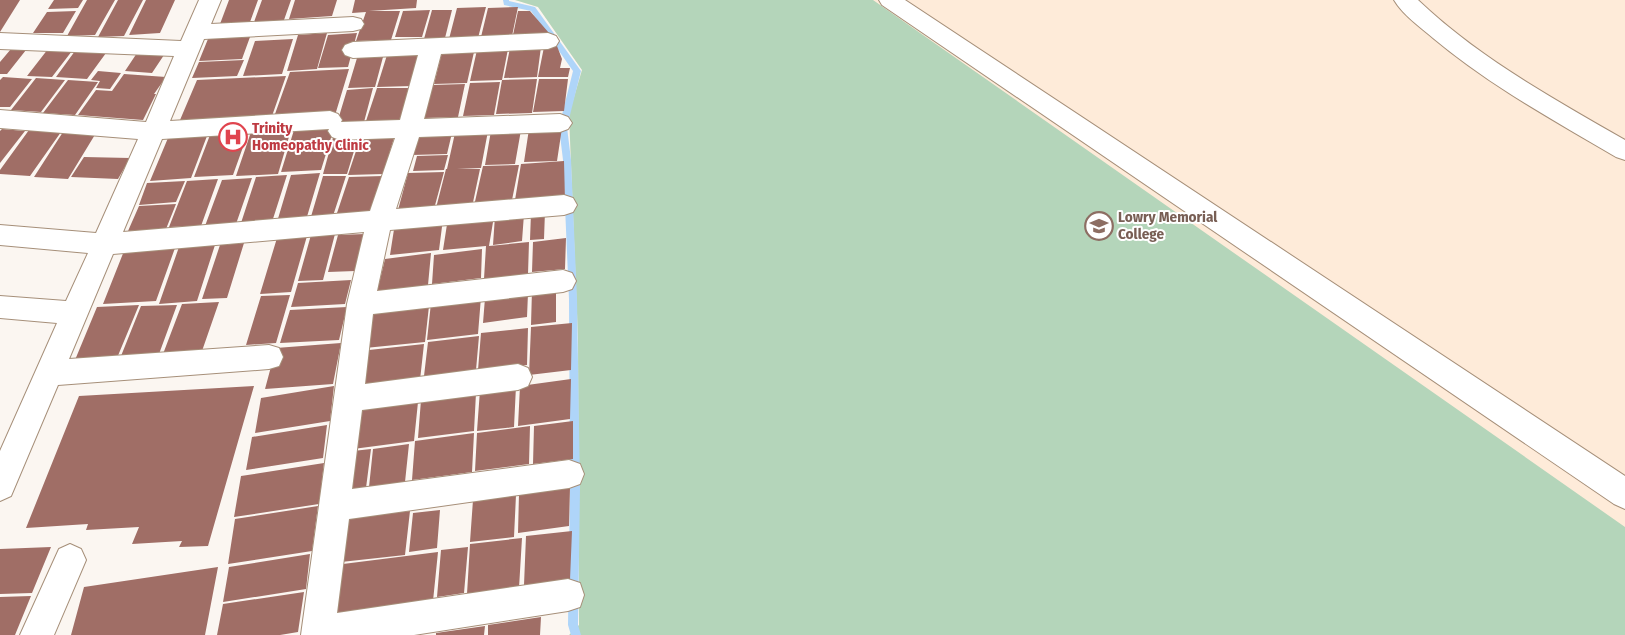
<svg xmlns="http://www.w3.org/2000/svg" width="1625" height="635" font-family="'Fira Sans Condensed',sans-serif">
	<rect width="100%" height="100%" fill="#fbf6f1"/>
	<path fill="#feebd9" d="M 515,0 L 1625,0 L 1625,635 L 1189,635 L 578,338 L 569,114 L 582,70 L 538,7 Z"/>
	<path fill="#b4d5ba" d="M 515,0 L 873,0 L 1625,527 L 1625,635 L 569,635 L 579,625 L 578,338 L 569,114 L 582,70 L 538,7 Z"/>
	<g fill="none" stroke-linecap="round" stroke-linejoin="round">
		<path fill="#afd5f9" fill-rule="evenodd" d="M 503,0 L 509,0 L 509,1 L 535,7 L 581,71 L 567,127 L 571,160 L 577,299 L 580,488 L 578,625 L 581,635 L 571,635 L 568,625 L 570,488 L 569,299 L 563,160 L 559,127 L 573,71 L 531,11 L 504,5 Z"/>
	</g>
	<path fill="#a06e66" d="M 0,0 L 20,0 L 0,32 Z
		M 54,0 L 83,0 L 78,8 L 48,9 Z
		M 87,0 L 115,0 L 95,35 L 67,36 Z
		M 118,0 L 143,0 L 124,36 L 98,37 Z
		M 146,0 L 175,0 L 160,33 L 129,35 Z
		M 229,0 L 258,0 L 250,22 L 220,24 Z
		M 262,0 L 291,0 L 284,20 L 254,22 Z
		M 295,0 L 337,0 L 332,16 L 289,19 Z
		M 355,0 L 417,0 L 416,8 L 369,11 L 400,11 L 391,40 L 356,41 L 366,12 L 352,13 Z
		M 486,7 L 478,38 L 449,39 L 457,8 Z
		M 518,7 L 512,36 L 481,37 L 488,8 Z
		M 430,10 L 422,37 L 395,37 L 403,11 Z
		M 432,10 L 452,10 L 445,38 L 424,39 Z
		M 76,11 L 63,33 L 33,33 L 47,12 Z
		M 518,11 L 530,11 L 549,33 L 513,35 Z
		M 327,33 L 317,69 L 287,71 L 298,35 Z
		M 357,33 L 348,67 L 318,68 L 328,35 Z
		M 250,37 L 242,59 L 199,61 L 208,39 Z
		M 293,39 L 282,74 L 243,76 L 255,41 Z
		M 557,46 L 562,59 L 560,68 L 570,68 L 568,77 L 538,77 L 544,47 Z
		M 541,47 L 537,77 L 504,78 L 510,48 Z
		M 11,49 L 26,50 L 7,74 L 0,74 L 0,62 Z
		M 48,49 L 72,51 L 52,77 L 27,76 Z
		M 508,49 L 502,80 L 470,81 L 477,50 Z
		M 75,51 L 106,53 L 87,79 L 56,77 Z
		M 442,52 L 474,52 L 467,83 L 434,84 Z
		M 137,53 L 164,55 L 152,73 L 125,71 Z
		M 421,54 L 412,86 L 377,87 L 387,55 Z
		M 383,57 L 375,87 L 348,88 L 357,58 Z
		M 244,60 L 237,76 L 192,78 L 199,62 Z
		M 349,69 L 336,112 L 275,114 L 290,72 Z
		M 98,71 L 121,73 L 110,89 L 96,88 L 100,81 L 91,80 Z
		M 124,74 L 166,77 L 154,94 L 156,94 L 143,120 L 78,115 L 96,90 L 112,91 Z
		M 286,76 L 272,116 L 180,120 L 197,80 Z
		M 3,77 L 32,79 L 10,107 L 0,107 L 0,80 Z
		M 36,78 L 65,80 L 41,112 L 11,110 Z
		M 537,79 L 532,113 L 496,114 L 502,80 Z
		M 539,79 L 568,79 L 564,111 L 533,112 Z
		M 68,80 L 98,82 L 75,115 L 43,113 Z
		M 500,82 L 494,115 L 463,116 L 470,83 Z
		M 465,84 L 458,117 L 424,118 L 432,85 Z
		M 373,88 L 364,122 L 337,123 L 347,90 Z
		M 377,88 L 411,88 L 401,120 L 366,121 Z
		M 334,128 L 321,170 L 281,172 L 294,130 Z
		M 562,128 L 557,161 L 524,162 L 529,129 Z
		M 2,129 L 25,131 L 0,163 L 0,131 Z
		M 29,130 L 61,132 L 30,176 L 0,174 L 0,170 Z
		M 291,130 L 278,174 L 236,176 L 251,132 Z
		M 521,130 L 515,164 L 485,165 L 491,131 Z
		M 488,131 L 481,168 L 457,169 L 480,169 L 472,207 L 436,208 L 446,169 L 447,169 L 455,133 Z
		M 63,132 L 96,133 L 68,179 L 34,177 Z
		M 248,133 L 233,175 L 194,177 L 210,135 Z
		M 452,133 L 447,154 L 412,155 L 418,135 Z
		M 207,136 L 191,178 L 150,181 L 168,138 Z
		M 333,138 L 358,138 L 347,174 L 323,174 Z
		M 394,138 L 383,174 L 348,175 L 360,139 Z
		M 448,155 L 444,170 L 413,171 L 417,156 Z
		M 84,157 L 130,158 L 118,179 L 71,177 Z
		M 564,161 L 565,200 L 514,206 L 521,164 Z
		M 519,165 L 511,205 L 474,206 L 483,166 Z
		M 444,172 L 434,209 L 398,210 L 408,173 Z
		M 320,173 L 306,220 L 277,222 L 291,175 Z
		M 287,175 L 272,222 L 241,223 L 256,177 Z
		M 323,176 L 346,176 L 332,219 L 310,220 Z
		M 383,176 L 370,216 L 336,216 L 349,177 Z
		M 252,178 L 236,224 L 205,226 L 222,180 Z
		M 218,179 L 201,226 L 169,227 L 187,181 Z
		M 185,181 L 176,202 L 139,205 L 147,183 Z
		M 176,204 L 166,229 L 128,231 L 139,206 Z
		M 545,211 L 544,239 L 530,240 L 531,213 Z
		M 524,214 L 522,241 L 493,245 L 495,216 Z
		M 494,216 L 489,246 L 529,242 L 528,274 L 484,279 L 486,246 L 443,250 L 448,218 Z
		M 443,219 L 439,250 L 390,255 L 395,223 Z
		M 335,234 L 323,280 L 298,281 L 311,235 Z
		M 365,234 L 355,271 L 328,272 L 338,235 Z
		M 307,236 L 291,292 L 260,294 L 277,238 Z
		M 566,238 L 565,269 L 532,272 L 533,242 Z
		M 244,243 L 227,298 L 202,299 L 220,245 Z
		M 215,245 L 197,301 L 159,304 L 179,247 Z
		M 175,248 L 156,301 L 103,304 L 124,251 Z
		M 482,249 L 481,278 L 432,284 L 434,255 Z
		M 431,253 L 428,285 L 377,292 L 385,259 Z
		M 351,280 L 345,304 L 291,307 L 298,283 Z
		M 556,287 L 556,322 L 531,325 L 532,290 Z
		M 528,293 L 527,317 L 483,323 L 485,298 Z
		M 290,295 L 276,343 L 246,345 L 261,296 Z
		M 481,297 L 478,334 L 427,340 L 431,303 Z
		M 219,302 L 202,351 L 163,354 L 182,304 Z
		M 139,305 L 117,358 L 75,360 L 97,307 Z
		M 177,305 L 159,354 L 121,356 L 141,306 Z
		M 429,306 L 425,342 L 365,348 L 370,312 Z
		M 347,307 L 339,340 L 280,343 L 290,310 Z
		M 572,323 L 571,370 L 529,375 L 531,327 Z
		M 528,328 L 527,365 L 478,370 L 481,333 Z
		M 479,336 L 476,370 L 424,376 L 428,342 Z
		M 341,343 L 333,384 L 265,389 L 276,348 Z
		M 424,344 L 420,380 L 363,386 L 369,350 Z
		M 571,379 L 570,419 L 518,426 L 520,386 Z
		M 254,386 L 208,546 L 179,547 L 182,541 L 132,544 L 139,527 L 86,530 L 88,524 L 26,528 L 79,396 Z
		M 334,386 L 330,421 L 255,433 L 261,398 Z
		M 516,386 L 514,427 L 477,431 L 480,390 Z
		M 476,393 L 474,431 L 418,438 L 421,400 Z
		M 418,402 L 414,441 L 353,449 L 358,409 Z
		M 573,421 L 573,459 L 533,464 L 534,426 Z
		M 327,425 L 323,458 L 246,470 L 252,437 Z
		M 530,426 L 529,464 L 475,471 L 477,433 Z
		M 474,433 L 472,472 L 412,480 L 415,441 Z
		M 409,444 L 405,482 L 369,487 L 373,449 Z
		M 371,449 L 366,488 L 348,491 L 353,451 Z
		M 324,463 L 319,504 L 234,517 L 241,476 Z
		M 570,488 L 569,526 L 518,533 L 519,494 Z
		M 516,495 L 514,537 L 470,542 L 473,500 Z
		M 318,506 L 312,551 L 228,564 L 235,519 Z
		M 440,510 L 437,548 L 409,552 L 413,513 Z
		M 410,511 L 405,555 L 341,562 L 348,518 Z
		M 572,531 L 570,580 L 524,585 L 526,536 Z
		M 522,538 L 519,588 L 467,594 L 470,544 Z
		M 51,547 L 32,593 L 0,594 L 0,549 Z
		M 468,547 L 464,593 L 437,597 L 441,550 Z
		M 438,552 L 433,601 L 336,614 L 343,564 Z
		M 310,554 L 306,589 L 223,602 L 229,567 Z
		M 218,567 L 205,635 L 71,635 L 84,587 Z
		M 304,592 L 298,632 L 280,635 L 217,635 L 223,604 Z
		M 31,596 L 15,635 L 0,635 L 0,597 Z
		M 541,617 L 540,635 L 488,635 L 488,625 Z
		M 485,626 L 484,635 L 436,635 L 436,633 Z"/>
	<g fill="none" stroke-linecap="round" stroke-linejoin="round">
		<defs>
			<path id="minor" d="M 199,0 L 221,0 L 211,24 L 353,17 L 361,19 L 364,24 L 361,29 L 353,31 L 204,39 L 170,121 L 330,111 L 338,114 L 342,120 L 341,122 L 400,120 L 418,55 L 353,58 L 345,55 L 342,50 L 345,45 L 353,42 L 548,33 L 556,36 L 559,41 L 556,46 L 548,49 L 441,54 L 424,119 L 560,114 L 568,117 L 572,123 L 568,129 L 560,132 L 419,137 L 396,209 L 564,195 L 573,198 L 577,205 L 573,212 L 564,215 L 390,230 L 377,291 L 563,270 L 572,273 L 576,281 L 572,289 L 563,292 L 373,314 L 365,384 L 518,364 L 528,368 L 532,377 L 528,386 L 518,390 L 362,410 L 352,489 L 569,460 L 580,464 L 584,474 L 580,484 L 569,488 L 349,519 L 337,613 L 568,579 L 580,583 L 584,595 L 580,607 L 568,611 L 414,635 L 301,635 L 347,304 L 364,232 L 113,254 L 69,359 L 269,345 L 279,348 L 283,357 L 279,366 L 269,369 L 58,385 L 11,496 L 0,501 L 0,451 L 57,323 L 0,318 L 0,296 L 66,301 L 88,253 L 0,245 L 0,225 L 96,233 L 138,139 L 0,128 L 0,110 L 146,122 L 174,56 L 0,49 L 0,33 L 181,41 ZM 329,129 L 328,131 L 332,137 L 340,140 L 395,138 L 370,211 L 123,232 L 162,139 Z
				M 879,0 L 905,0 L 1625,476 L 1625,509 L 1614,504 L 882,5 Z
				M 1394,0 L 1418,0 C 1479,58 1552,98 1625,140 L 1625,160 L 1616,157 C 1553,120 1489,85 1433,38 C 1420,27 1403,15 1394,0 Z
				M 70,544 L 81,549 L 86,560 L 54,635 L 20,635 L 59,549 Z"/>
		</defs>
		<use href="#minor" stroke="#a68f79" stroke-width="2"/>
		<use href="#minor" fill="#fff" fill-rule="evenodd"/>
	</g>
	<defs>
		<symbol id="hospital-ring" viewBox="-11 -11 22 22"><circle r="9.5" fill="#fff" stroke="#e0444e" stroke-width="1.5"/><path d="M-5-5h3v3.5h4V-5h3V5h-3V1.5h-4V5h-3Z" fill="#e0444e"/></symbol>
		<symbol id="university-ring" viewBox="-11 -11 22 22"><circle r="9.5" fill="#fff" stroke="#8d6e63" stroke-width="1.5"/><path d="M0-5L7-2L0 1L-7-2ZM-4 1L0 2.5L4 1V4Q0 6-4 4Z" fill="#8d6e63"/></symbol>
	</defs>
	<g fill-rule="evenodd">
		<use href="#hospital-ring" x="217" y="121" width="32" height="32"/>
		<use href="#university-ring" x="1083" y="210" width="32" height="32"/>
	</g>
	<g text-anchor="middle" stroke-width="4" stroke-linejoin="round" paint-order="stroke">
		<g font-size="15" font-weight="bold" fill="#be3a42" stroke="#fff" text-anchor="start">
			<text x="252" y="133">Trinity<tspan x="252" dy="17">Homeopathy Clinic</tspan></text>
		</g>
		<g font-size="15" font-weight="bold" fill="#785e54" stroke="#fff" text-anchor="start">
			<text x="1118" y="222">Lowry Memorial<tspan x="1118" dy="17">College</tspan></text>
		</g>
	</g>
</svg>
